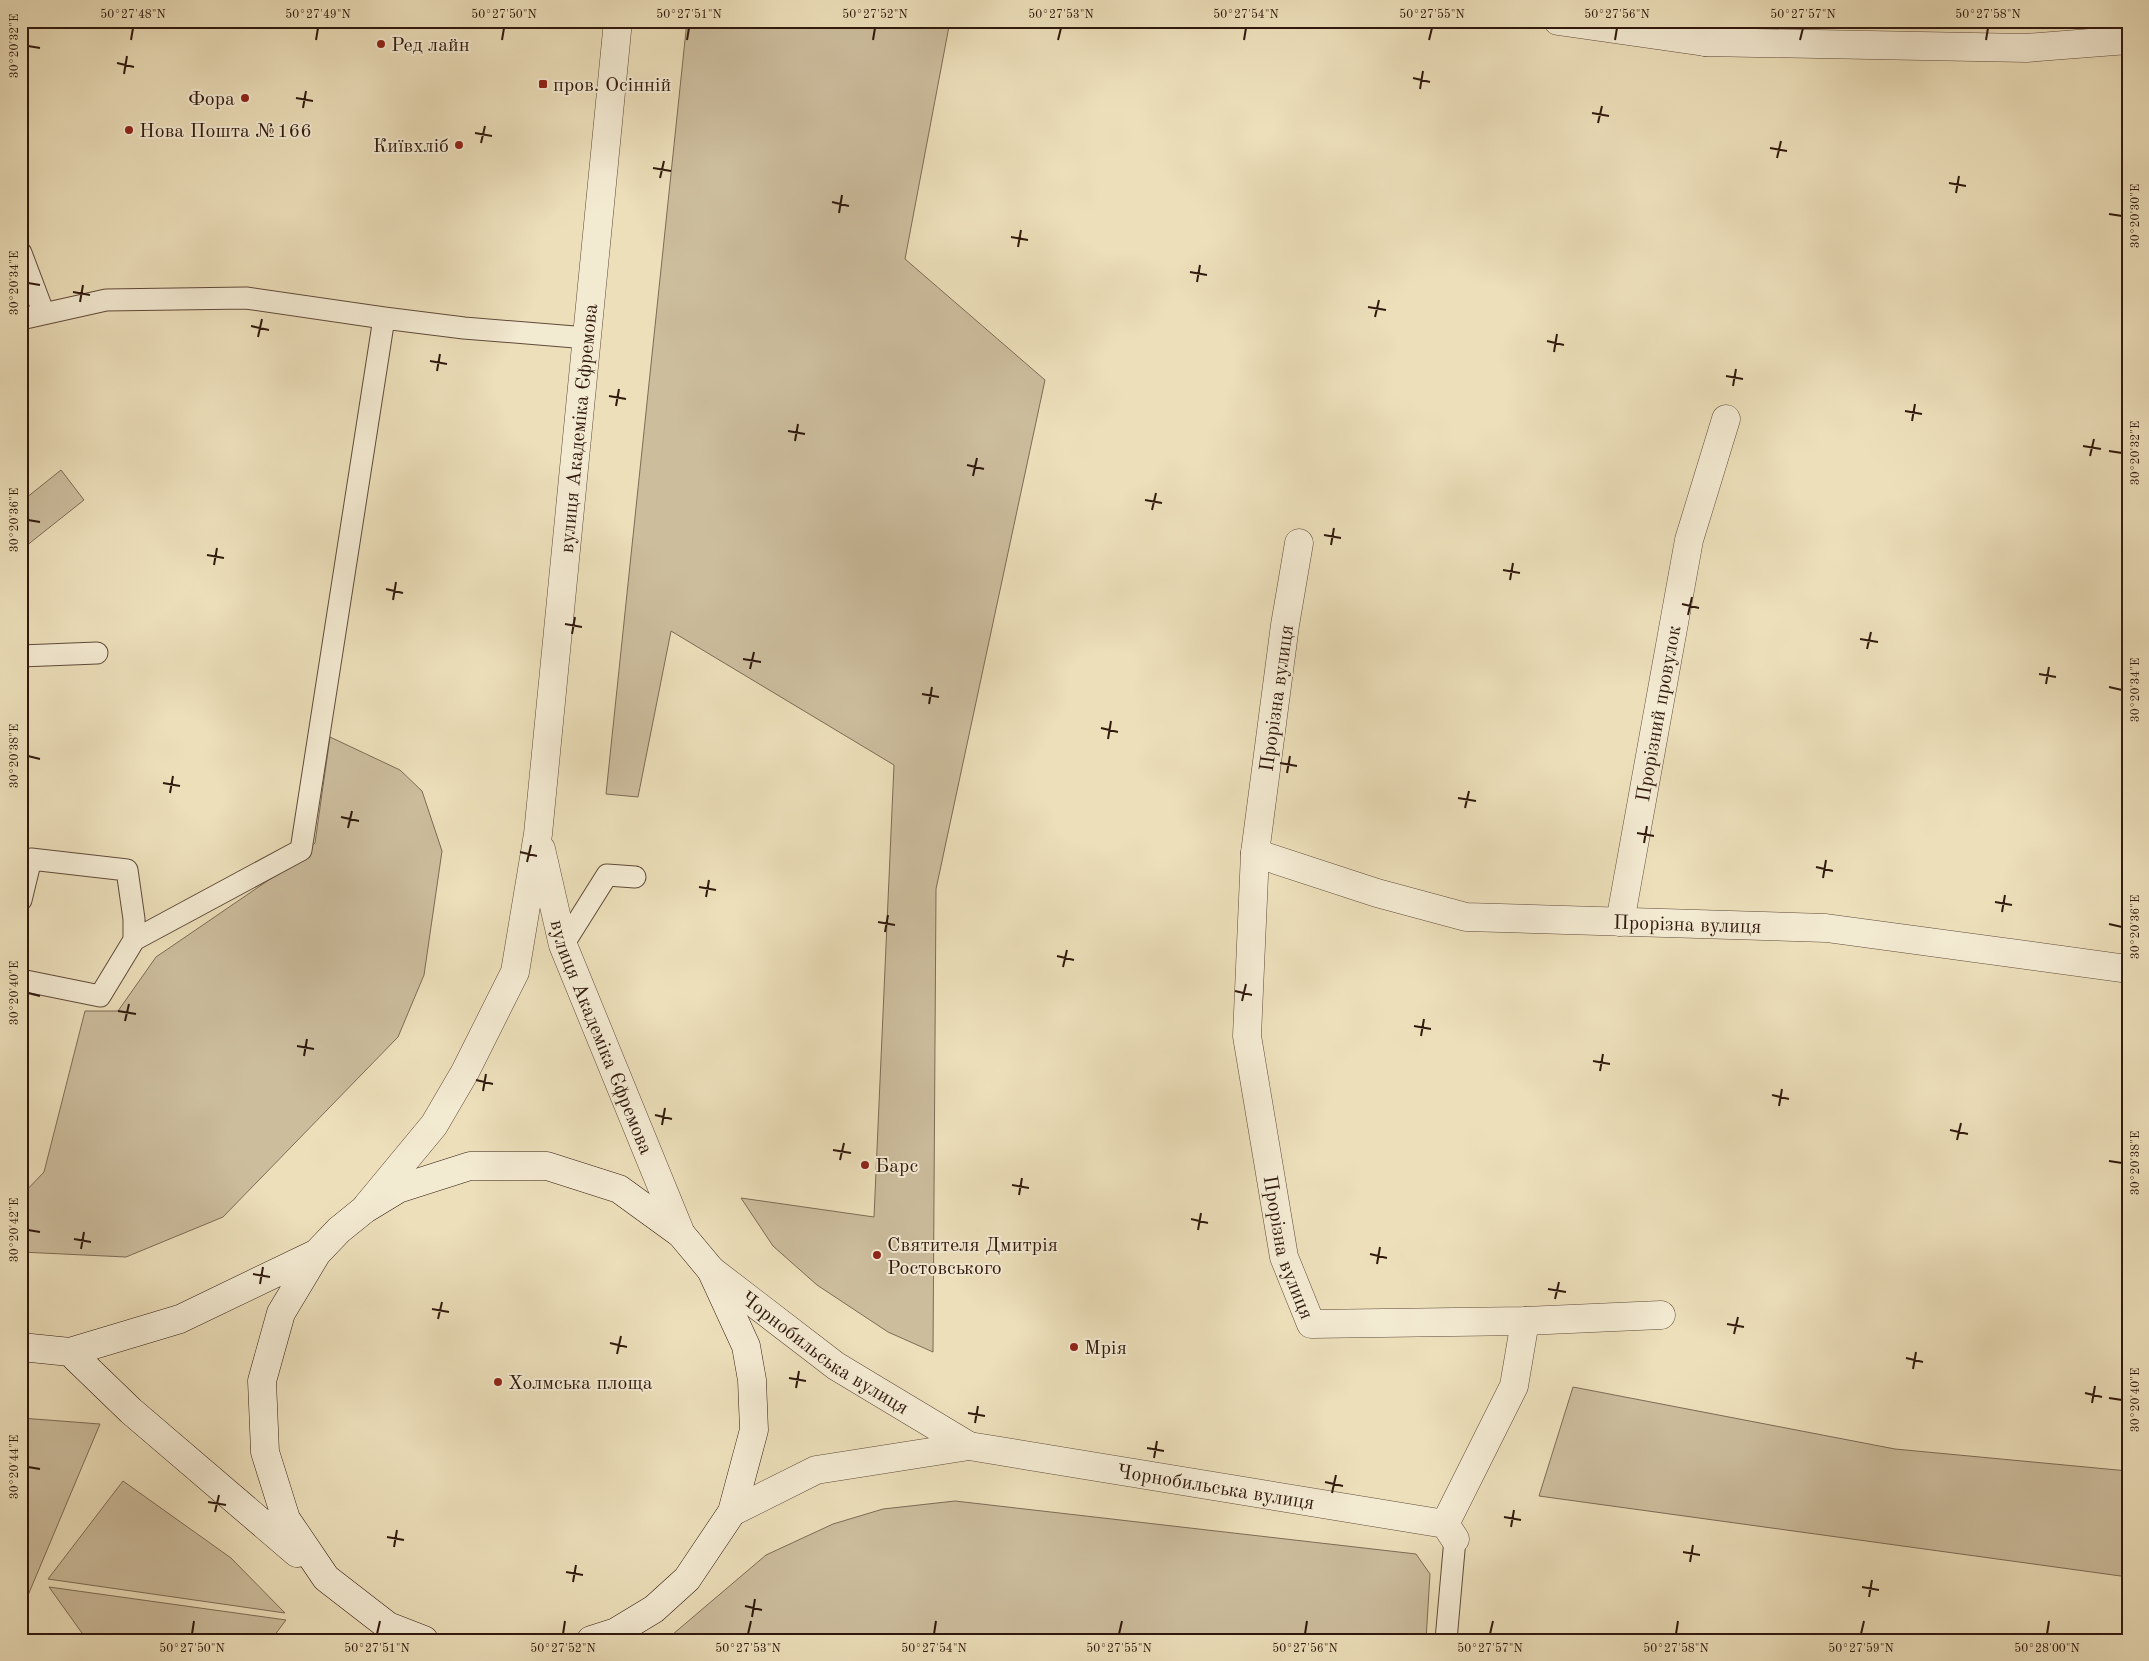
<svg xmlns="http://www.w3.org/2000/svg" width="2149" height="1661" font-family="'Old Standard TT',serif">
	<rect width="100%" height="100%" fill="#ecdfba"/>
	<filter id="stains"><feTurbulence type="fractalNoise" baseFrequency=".004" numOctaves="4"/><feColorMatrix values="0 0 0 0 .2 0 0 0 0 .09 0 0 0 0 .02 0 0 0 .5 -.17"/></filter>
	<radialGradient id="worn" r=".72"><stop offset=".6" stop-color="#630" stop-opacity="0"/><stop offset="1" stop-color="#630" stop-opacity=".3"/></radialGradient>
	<path fill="#ccbd9d" stroke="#7e6b56" d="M 687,21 L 950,21 L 905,259 L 1045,380 L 936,889 L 933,1352 L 888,1332 L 817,1285 L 773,1246 L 741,1198 L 874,1217 L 894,765 L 671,631 L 638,797 L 606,794 Z
		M 61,470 L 84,500 L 21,550 L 21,502 Z
		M 330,737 L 400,770 L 422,791 L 442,851 L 424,975 L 398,1037 L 223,1217 L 126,1257 L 21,1252 L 21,1196 L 44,1172 L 85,1011 L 118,1011 L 156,957 L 279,873 L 315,843 Z
		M 1573,1387 L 1895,1449 L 2128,1471 L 2128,1577 L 1539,1496 Z
		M 21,1418 L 100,1424 L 21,1612 Z
		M 123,1481 L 231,1558 L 285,1613 L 48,1579 Z
		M 955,1501 L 1416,1554 L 1430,1574 L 1426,1640 L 666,1640 L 766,1555 L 833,1524 L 883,1509 Z
		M 49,1587 L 286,1620 L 271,1640 L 87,1640 Z"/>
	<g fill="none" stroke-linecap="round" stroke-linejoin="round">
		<defs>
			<path id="service" d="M 21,253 L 44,314
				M 21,319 L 106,300 L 246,298 L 384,318 L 464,328 L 587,338
				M 21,656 L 97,653
				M 21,900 L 31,859 L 127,870 L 134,919 L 134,940 L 100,996 L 21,980
				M 134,940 L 301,850 L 384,318
				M 563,945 L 607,875 L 635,877
				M 1446,1640 L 1455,1539"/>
			<g id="minor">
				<path d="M 1705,42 L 1714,21"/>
				<path id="s1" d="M 1299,543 L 1285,625 L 1255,853 L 1247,1036 L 1284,1257 L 1311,1324 L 1525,1321 L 1661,1315"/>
				<path id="s2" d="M 1255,853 L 1377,893 L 1466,917 L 1826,928 L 2128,969"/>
				<path id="s3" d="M 1620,922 L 1689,540 L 1726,419"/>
				<path id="s4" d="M 711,1270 L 836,1366 L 969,1446"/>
				<path id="s5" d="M 732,1512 L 816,1470 L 969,1446 L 1445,1524 L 1455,1539"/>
				<path d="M 1445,1524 L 1514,1386 L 1525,1321"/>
			</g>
			<g id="tertiary">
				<path d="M 1558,21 L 1705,42 L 2026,48 L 2128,40"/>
				<path id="s6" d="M 541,849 L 563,945 L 681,1234"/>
				<path id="s7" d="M 367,1206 L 434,1125 L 465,1072 L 515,972 L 538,834 L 618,21"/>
			</g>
			<path id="secondary" d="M 21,1347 L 70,1352 L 180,1319 L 317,1253
				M 70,1352 L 131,1411 L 297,1553
				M 424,1640 L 388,1626 L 326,1578 L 286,1519 L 265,1452 L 262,1381 L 281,1313 L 317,1253 L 339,1230 L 365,1209 L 398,1189 L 470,1166 L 547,1166 L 619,1189 L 681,1234 L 711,1270 L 746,1346 L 752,1380 L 754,1430 L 732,1512 L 687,1579 L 654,1609 L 616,1632 L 591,1640"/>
		</defs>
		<use href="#service" stroke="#604a39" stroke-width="23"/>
		<use href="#minor" stroke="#604a39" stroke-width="29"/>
		<use href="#tertiary" stroke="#604a39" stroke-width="29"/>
		<use href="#secondary" stroke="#31190e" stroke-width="29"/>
		<use href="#service" stroke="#f3ead2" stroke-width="21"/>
		<use href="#minor" stroke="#f3ead2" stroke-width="28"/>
		<use href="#tertiary" stroke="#f3ead2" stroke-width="28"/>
		<use href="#secondary" stroke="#f3ead2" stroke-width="28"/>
	</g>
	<path fill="none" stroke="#31190e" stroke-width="2" d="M 131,40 L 133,28M 316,40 L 318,28M 502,40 L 504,28M 687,40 L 689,28M 873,40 L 875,28M 1058,40 L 1061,28M 1244,40 L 1246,28M 1429,40 L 1432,28M 1615,40 L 1617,28M 1800,40 L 1803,28M 1986,40 L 1988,28M 28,46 L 40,48M 117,63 L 134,67M 124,74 L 127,56M 1413,78 L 1430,82M 1420,89 L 1423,71M 296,98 L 313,101M 303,108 L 306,91M 1592,113 L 1609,116M 1598,123 L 1602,106M 475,133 L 492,136M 481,143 L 485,126M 1770,148 L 1787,151M 1777,158 L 1781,141M 653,168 L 671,171M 660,178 L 664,161M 1949,183 L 1966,186M 1956,193 L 1959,176M 832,202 L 849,206M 839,213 L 842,195M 2109,214 L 2122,216M 1011,237 L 1028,240M 1018,247 L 1021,230M 1190,272 L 1207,275M 1197,282 L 1200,265M 28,283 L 40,285M 73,292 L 90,295M 80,302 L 83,285M 1368,307 L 1386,310M 1375,317 L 1379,300M 251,326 L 269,330M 258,337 L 262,319M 1547,341 L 1564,345M 1554,352 L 1557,334M 430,361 L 447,364M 437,371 L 440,354M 1726,376 L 1743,379M 1733,386 L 1736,369M 609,396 L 626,399M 616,406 L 619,389M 1905,411 L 1922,414M 1912,421 L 1915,404M 788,431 L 805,434M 795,441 L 798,424M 2083,446 L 2101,449M 2109,451 L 2122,453M 2090,456 L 2094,439M 967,465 L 984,469M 973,476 L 977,458M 1145,500 L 1162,503M 1152,510 L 1156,493M 28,520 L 40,522M 1324,535 L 1341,538M 1331,545 L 1334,528M 207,555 L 224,558M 214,565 L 217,548M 1503,570 L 1520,573M 1510,580 L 1513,563M 386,589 L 403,593M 393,600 L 396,582M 1682,604 L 1699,608M 1688,615 L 1692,597M 565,624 L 582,627M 572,634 L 575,617M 1860,639 L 1878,642M 1867,649 L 1871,632M 743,659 L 761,662M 750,669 L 754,652M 2039,674 L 2056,677M 2046,684 L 2049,667M 2109,687 L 2122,690M 922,694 L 939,697M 929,704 L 932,687M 1101,728 L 1118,732M 1108,739 L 1111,721M 28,756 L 40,759M 1280,763 L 1297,766M 1287,773 L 1290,756M 163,783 L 180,786M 170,793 L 173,776M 1458,798 L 1476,801M 1465,808 L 1469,791M 341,817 L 359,821M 348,828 L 352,811M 1637,833 L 1654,836M 1644,843 L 1647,826M 520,852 L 537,856M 527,862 L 531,845M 1816,867 L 1833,871M 1823,878 L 1826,860M 699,887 L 716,890M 706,897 L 709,880M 1995,902 L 2012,905M 2002,912 L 2005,895M 878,922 L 895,925M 2109,924 L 2122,927M 885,932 L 888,915M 1057,956 L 1074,960M 1063,967 L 1067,950M 1235,991 L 1252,995M 28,993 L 40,996M 1242,1001 L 1246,984M 118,1011 L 136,1014M 125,1021 L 129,1004M 1414,1026 L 1431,1029M 1421,1036 L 1424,1019M 297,1046 L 314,1049M 304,1056 L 307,1039M 1593,1061 L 1610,1064M 1600,1071 L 1603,1054M 476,1080 L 493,1084M 483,1091 L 486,1074M 1772,1095 L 1789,1099M 1779,1106 L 1782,1089M 655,1115 L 672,1119M 662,1125 L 665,1108M 1950,1130 L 1968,1134M 1957,1140 L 1961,1123M 833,1150 L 851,1153M 840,1160 L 844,1143M 2109,1161 L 2122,1163M 1012,1185 L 1029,1188M 1019,1195 L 1022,1178M 1191,1219 L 1208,1223M 28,1230 L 40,1232M 1198,1230 L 1201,1213M 74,1239 L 91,1242M 81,1249 L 84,1232M 1370,1254 L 1387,1258M 1377,1264 L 1380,1247M 253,1274 L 270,1277M 260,1284 L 263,1267M 1548,1289 L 1566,1292M 1555,1299 L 1559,1282M 432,1309 L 449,1312M 438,1319 L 442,1302M 1727,1324 L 1744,1327M 1734,1334 L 1738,1317M 610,1343 L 627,1347M 617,1354 L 621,1336M 1906,1358 L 1923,1362M 1913,1369 L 1916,1352M 789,1378 L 806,1381M 796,1388 L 799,1371M 2085,1393 L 2102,1397M 2109,1398 L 2122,1400M 2092,1403 L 2095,1386M 968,1413 L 985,1416M 975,1423 L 978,1406M 1147,1448 L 1164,1451M 1154,1458 L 1157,1441M 28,1467 L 40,1469M 1325,1482 L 1343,1486M 1332,1493 L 1336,1475M 208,1502 L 226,1505M 215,1512 L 219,1495M 1504,1517 L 1521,1520M 1511,1527 L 1514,1510M 387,1537 L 404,1540M 394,1547 L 397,1530M 1683,1552 L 1700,1555M 1690,1562 L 1693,1545M 566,1572 L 583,1575M 573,1582 L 576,1565M 1862,1587 L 1879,1590M 1869,1597 L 1872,1580M 745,1606 L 762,1610M 752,1617 L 755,1599M 192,1634 L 194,1621M 377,1634 L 380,1621M 563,1634 L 565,1621M 748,1634 L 751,1621M 934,1634 L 936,1621M 1119,1634 L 1122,1621M 1305,1634 L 1307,1621M 1490,1634 L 1493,1621M 1676,1634 L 1678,1621M 1861,1634 L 1864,1621M 2047,1634 L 2049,1621"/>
	<g fill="#8f2418" stroke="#f3ead2" stroke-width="2">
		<circle cx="381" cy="44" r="5"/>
		<rect x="538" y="79" width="10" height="10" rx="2.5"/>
		<circle cx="245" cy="98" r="5"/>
		<circle cx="129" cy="130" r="5"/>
		<circle cx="459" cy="145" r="5"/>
		<circle cx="865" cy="1165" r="5"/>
		<circle cx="877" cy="1255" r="5"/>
		<circle cx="1074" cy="1347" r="5"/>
		<circle cx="498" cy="1382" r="5"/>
	</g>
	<g text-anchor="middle" stroke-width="4" stroke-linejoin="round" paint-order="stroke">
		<g font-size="20" fill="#31190e" stroke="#f3ead2" text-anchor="start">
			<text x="391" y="51">Ред лайн</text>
			<text x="553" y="91">пров. Осінній</text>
			<text x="235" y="105" text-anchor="end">Фора</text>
			<text x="139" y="137">Нова Пошта №166</text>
			<text x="449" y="152" text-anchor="end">Київхліб</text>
			<text x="875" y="1172">Барс</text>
			<text x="887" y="1251">Святителя Дмитрія<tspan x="887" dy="23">Ростовського</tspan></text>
			<text x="1084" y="1354">Мрія</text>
			<text x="508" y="1389">Холмська площа</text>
		</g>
		<g font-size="20" fill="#31190e" stroke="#f3ead2">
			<text dy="7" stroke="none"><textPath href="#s7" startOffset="826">вулиця Академіка Єфремова</textPath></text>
			<text transform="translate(1276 698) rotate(-82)" y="7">Прорізна вулиця</text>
			<text dy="7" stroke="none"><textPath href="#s3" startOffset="212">Прорізний провулок</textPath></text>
			<text dy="7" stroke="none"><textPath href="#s2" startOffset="442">Прорізна вулиця</textPath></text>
			<text dy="7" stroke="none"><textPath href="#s6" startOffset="198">вулиця Академіка Єфремова</textPath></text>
			<text dy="7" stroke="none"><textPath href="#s1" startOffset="712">Прорізна вулиця</textPath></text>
			<text dy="7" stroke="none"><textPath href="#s4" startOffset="141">Чорнобильська вулиця</textPath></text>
			<text dy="7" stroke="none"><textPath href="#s5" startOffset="499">Чорнобильська вулиця</textPath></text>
		</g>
	</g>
	<rect width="2149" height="1661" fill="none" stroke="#ecdfba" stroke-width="55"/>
	<rect x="28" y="28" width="2094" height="1606" fill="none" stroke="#31190e" stroke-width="2"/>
	<g font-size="12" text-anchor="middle" fill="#31190e">
		<text x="133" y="18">50°27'48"N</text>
		<text x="318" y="18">50°27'49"N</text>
		<text x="504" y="18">50°27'50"N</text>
		<text x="689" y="18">50°27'51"N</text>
		<text x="875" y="18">50°27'52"N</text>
		<text x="1061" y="18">50°27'53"N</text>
		<text x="1246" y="18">50°27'54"N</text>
		<text x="1432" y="18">50°27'55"N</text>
		<text x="1617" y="18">50°27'56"N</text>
		<text x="1803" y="18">50°27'57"N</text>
		<text x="1988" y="18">50°27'58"N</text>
		<text transform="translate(14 46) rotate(-90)" y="4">30°20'32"E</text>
		<text transform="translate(2135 216) rotate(-90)" y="4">30°20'30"E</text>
		<text transform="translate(14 283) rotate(-90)" y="4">30°20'34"E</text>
		<text transform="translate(2135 453) rotate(-90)" y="4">30°20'32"E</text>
		<text transform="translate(14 520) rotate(-90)" y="4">30°20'36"E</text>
		<text transform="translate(2135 690) rotate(-90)" y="4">30°20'34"E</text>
		<text transform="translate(14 756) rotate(-90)" y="4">30°20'38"E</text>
		<text transform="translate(2135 927) rotate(-90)" y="4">30°20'36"E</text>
		<text transform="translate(14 993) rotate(-90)" y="4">30°20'40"E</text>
		<text transform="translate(2135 1163) rotate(-90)" y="4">30°20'38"E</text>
		<text transform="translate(14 1230) rotate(-90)" y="4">30°20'42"E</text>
		<text transform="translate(2135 1400) rotate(-90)" y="4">30°20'40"E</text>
		<text transform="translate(14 1467) rotate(-90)" y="4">30°20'44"E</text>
		<text x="192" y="1652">50°27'50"N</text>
		<text x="377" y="1652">50°27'51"N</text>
		<text x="563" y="1652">50°27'52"N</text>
		<text x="748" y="1652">50°27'53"N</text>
		<text x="934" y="1652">50°27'54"N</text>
		<text x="1119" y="1652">50°27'55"N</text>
		<text x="1305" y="1652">50°27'56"N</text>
		<text x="1490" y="1652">50°27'57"N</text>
		<text x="1676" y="1652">50°27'58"N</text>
		<text x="1861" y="1652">50°27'59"N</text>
		<text x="2047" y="1652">50°28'00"N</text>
	</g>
	<rect width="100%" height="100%" filter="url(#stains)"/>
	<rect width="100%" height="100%" fill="url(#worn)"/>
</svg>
